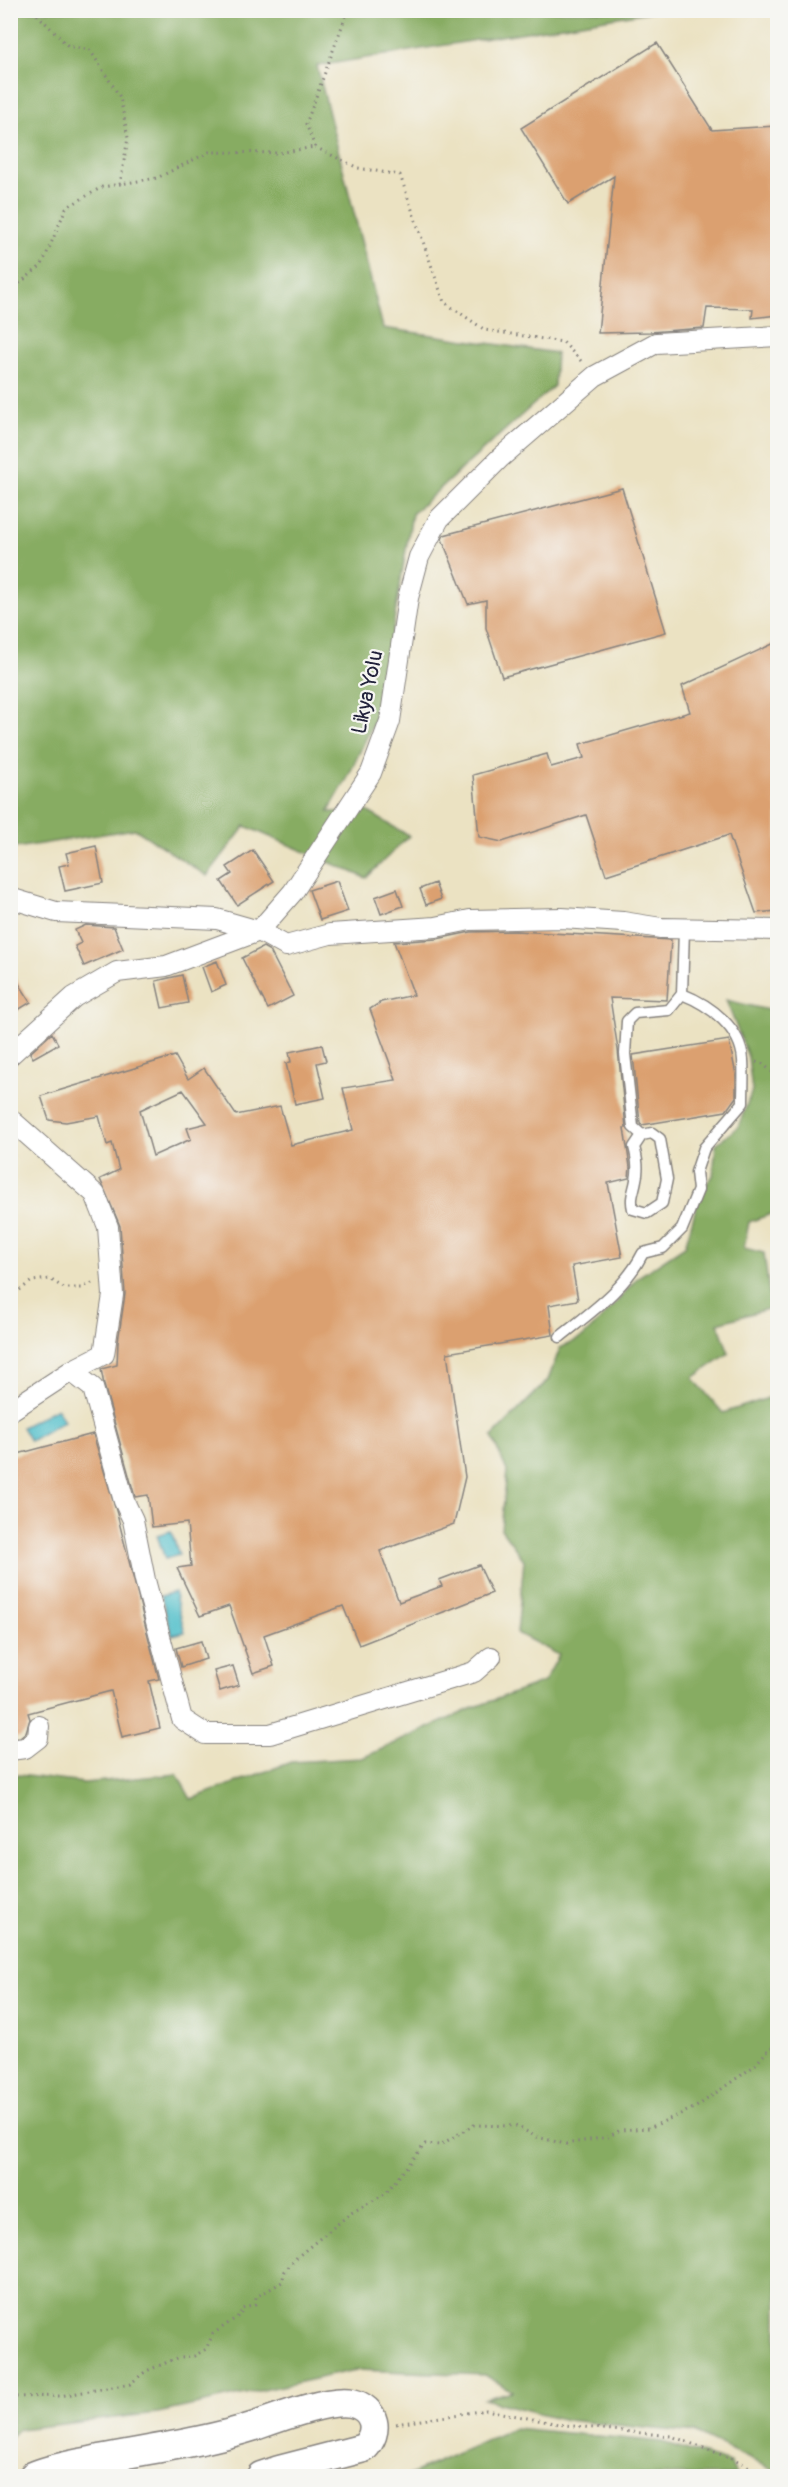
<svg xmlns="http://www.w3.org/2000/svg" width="788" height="2487" font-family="Pangolin,sans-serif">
	<rect width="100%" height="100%" fill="#f6f6f2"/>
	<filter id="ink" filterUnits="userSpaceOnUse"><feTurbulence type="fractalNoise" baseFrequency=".0167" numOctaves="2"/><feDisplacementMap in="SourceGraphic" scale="12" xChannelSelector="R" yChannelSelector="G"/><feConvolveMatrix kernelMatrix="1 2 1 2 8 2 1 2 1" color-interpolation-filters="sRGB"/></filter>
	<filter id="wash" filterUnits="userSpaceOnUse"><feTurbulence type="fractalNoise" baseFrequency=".008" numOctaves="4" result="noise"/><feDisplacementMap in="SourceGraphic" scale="24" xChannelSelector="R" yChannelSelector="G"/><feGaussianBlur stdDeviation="1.35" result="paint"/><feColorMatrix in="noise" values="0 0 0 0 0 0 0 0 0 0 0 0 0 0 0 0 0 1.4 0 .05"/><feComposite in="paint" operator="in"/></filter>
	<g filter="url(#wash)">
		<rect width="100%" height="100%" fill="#ebe2c2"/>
		<path fill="#87ac62" stroke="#54674e" stroke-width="1.5" d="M 11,11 L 655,11 L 317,66 L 383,328 L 556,353 L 554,386 L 412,514 L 379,711 L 347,779 L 328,812 L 367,811 L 409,836 L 366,878 L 245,826 L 207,876 L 135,829 L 22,847 L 11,846 Z
			M 726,1000 L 777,1012 L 777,1212 L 749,1222 L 744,1248 L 764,1253 L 771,1308 L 718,1323 L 729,1353 L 693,1378 L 723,1413 L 777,1395 L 777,2472 L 696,2433 L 566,2420 L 484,2399 L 512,2391 L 485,2375 L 356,2370 L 158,2413 L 19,2429 L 11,2437 L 11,1774 L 84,1783 L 177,1774 L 191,1799 L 291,1762 L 362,1758 L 475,1707 L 544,1682 L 559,1655 L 517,1633 L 524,1560 L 501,1529 L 507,1471 L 492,1437 L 548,1380 L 560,1348 L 583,1337 L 610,1310 L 638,1277 L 685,1246 L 701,1190 L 713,1176 L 716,1144 L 738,1127 L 752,1091 L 748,1057 Z
			M 514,2428 L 662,2442 L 730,2463 L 736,2475 L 406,2476 Z"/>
		<path fill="#53c0cb" stroke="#3a7183" stroke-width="1.5" d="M 57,1408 L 64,1421 L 30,1441 L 22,1427 Z
			M 171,1531 L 179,1555 L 165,1559 L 157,1535 Z
			M 174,1592 L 185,1632 L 172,1635 L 161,1596 Z"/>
		<g id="blocks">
			<path fill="#dba070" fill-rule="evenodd" d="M 657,43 L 712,130 L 777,126 L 777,315 L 752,318 L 753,309 L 707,308 L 704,328 L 650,332 L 598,333 L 614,176 L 568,204 L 521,128 Z
				M 622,488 L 666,632 L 502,677 L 486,628 L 486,600 L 468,604 L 442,539 L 444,535 Z
				M 777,642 L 777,911 L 756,913 L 729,835 L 606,875 L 586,815 L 502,842 L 479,837 L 473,775 L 547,754 L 551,767 L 584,758 L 580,744 L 690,712 L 682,686 Z
				M 96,846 L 103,883 L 65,891 L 59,866 L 69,864 L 66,853 Z
				M 253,850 L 274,881 L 237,905 L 221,881 L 232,874 L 227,867 Z
				M 337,881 L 348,911 L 320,920 L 309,890 Z
				M 435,883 L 441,899 L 426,905 L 420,889 Z
				M 397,889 L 403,906 L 381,914 L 375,897 Z
				M 86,925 L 114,927 L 123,949 L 84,966 L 75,946 L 81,943 L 75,930 Z
				M 516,931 L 671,940 L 667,1000 L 610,998 L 618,1050 L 626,1128 L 624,1128 L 630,1167 L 629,1178 L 608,1183 L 622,1257 L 572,1266 L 578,1300 L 549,1305 L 553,1335 L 447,1353 L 465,1477 L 454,1524 L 380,1551 L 399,1602 L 442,1586 L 439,1580 L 479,1565 L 492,1593 L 359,1645 L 343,1606 L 264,1635 L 274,1666 L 253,1673 L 229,1606 L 200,1616 L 177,1568 L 191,1566 L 187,1523 L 152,1527 L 148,1495 L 135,1497 L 104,1385 L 101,1369 L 117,1365 L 118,1342 L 125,1294 L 120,1226 L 100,1179 L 119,1170 L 112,1143 L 107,1145 L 99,1116 L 66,1122 L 49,1120 L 41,1096 L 175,1056 L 188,1079 L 204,1068 L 236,1115 L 280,1106 L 291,1145 L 353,1130 L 343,1088 L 396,1080 L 370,1009 L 381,1002 L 414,995 L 394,942 L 437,939 L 471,932 ZM 183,1090 L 207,1123 L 187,1128 L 191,1139 L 153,1156 L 140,1110 Z
				M 263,947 L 270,951 L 293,996 L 268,1009 L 242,958 Z
				M 217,961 L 226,985 L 211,992 L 202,967 Z
				M 10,970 L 31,1002 L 10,1015 Z
				M 182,975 L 188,1003 L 162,1008 L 156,981 Z
				M 52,1033 L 58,1044 L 33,1058 L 30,1053 Z
				M 729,1040 L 736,1075 L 736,1097 L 726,1111 L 642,1125 L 640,1123 L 633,1055 Z
				M 322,1045 L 326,1061 L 317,1063 L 325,1098 L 295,1104 L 286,1063 L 291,1062 L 289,1052 Z
				M 93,1434 L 117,1514 L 159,1679 L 149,1681 L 160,1728 L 122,1737 L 111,1691 L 28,1713 L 30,1719 L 26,1732 L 20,1737 L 10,1738 L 10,1456 Z
				M 201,1641 L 206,1659 L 181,1667 L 176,1648 Z
				M 233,1666 L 239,1685 L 220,1691 L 214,1671 Z"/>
		</g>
	</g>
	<g filter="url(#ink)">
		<use href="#blocks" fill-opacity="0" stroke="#86827e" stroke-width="1.5"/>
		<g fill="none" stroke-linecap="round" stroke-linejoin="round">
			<defs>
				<path id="service" d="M 642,1135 L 634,1147 C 637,1158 639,1168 636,1180 C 634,1192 630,1197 633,1209 L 647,1213 L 662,1203 L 667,1179 L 660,1139 L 652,1133 L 642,1135 L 633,1127 L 625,1054 L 627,1021 L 635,1013 L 669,1010 L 682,994 L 684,929
					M 560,1337 C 591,1312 625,1289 643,1253 L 663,1248 L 682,1229 L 698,1190 L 696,1172 L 704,1148 L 743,1103 C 743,1089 744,1074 743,1060 C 741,1028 710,1005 682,994"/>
				<path id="minor" d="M 10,898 L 56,912 L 217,919 L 259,931 L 286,946 L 330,934 L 436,927 L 470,920 L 562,918 L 623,922 L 661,928 L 778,930
					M 10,1055 L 74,997 L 117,972 L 166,966 L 259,931 L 293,892 L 371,773 L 390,721 L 408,598 L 419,557 L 439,519 L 500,458 L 595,376 L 656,343 L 778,336
					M 10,1119 L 95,1194 L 108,1227 L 113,1295 L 104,1354 L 71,1371 L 10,1411
					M 71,1371 L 93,1388 L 124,1501 L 133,1520 L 145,1580 L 182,1719 L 205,1734 L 270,1734 L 474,1672 L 491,1657
					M 10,1750 L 25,1748 L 38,1738 L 39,1726"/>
				<path id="secondary" d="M 33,2476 C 53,2467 78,2464 99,2459 C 151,2449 205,2442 255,2426 C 277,2418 330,2398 352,2403 C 376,2409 380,2432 364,2448 L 279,2470 L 261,2476"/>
			</defs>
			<use href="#service" stroke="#86827e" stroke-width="13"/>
			<use href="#minor" stroke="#86827e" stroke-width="22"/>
			<use href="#secondary" stroke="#86827e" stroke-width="31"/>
			<path stroke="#86827e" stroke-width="3" stroke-dasharray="1.5 4.5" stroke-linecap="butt" d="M 33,10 L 68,46 L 90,50 L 120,97 L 128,138 L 120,184
				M 10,16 L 31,10
				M 315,147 L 358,168 L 400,175 L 444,302 L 485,330 L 563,342 L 582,362
				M 315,147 L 306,124 L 348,10
				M 10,291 L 42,265 L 66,208 L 102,187 L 157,178 L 209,152 L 279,153 L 314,147
				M 756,1062 L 763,1064 L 778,1077
				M 10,1297 L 32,1281 L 50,1279 L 64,1288 L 82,1288 L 94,1282
				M 10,2397 L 60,2396 L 130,2384 L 146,2371 L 180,2357 L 194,2356 L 206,2349 L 213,2334 L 240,2315 L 242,2308 L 255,2304 L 256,2297 L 282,2282 L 285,2271 L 297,2257 L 351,2213 L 385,2194 L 425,2144 L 440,2145 L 474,2125 L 516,2126 L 537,2137 L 565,2144 L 608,2137 L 620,2130 L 649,2128 L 696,2107 L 754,2066 L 769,2049 L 778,2045
				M 396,2424 L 486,2410 L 564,2425 L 671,2436 L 736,2460 L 767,2476"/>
			<use href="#service" stroke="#fff" stroke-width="10"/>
			<use href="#minor" stroke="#fff" stroke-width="20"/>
			<use href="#secondary" stroke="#fff" stroke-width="28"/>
		</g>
	</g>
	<g text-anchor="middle" stroke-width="4.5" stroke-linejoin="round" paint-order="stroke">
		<g font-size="21" fill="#22223b" stroke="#f6f6f2">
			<text transform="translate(367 692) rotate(-78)" y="7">Likya Yolu</text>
		</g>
	</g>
	<rect width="788" height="2487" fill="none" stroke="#f6f6f2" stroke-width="36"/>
</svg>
